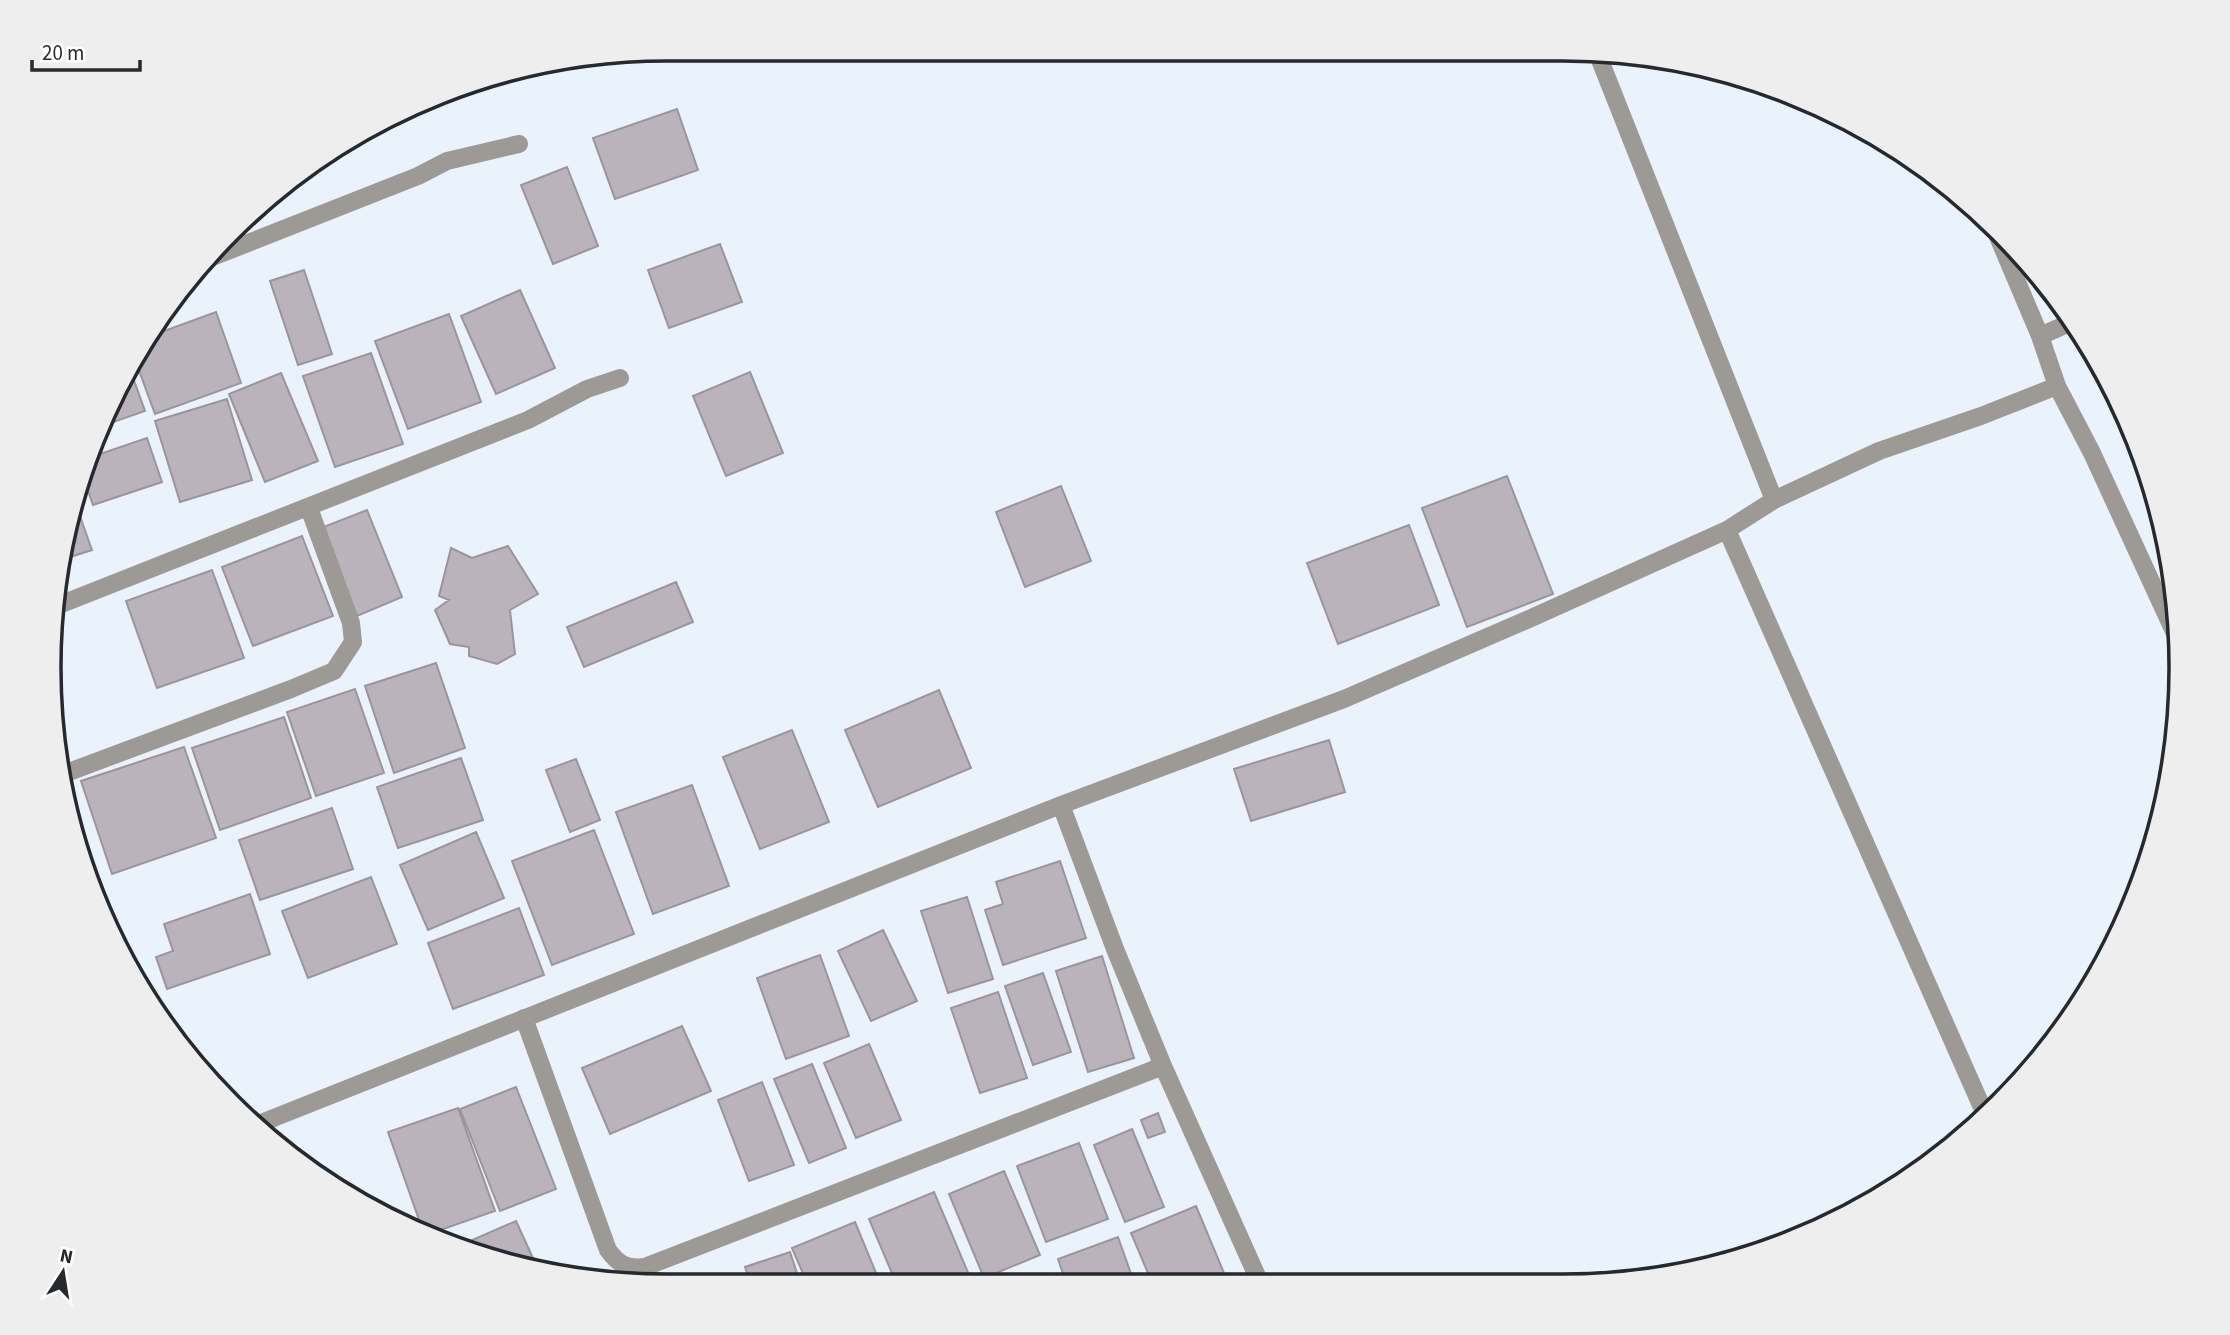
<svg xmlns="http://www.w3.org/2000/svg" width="2230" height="1335" font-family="'Source Sans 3',sans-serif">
	<rect width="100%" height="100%" fill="#eaf3fc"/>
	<path fill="#bbb3bc" stroke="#9c949d" stroke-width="2" d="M 946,49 L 980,49 L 981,55 L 948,60 Z
		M 677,109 L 698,170 L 615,199 L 593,138 Z
		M 567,167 L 598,246 L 553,264 L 521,185 Z
		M 720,244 L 742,302 L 669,328 L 648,270 Z
		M 304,270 L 332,354 L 298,365 L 270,281 Z
		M 520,290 L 555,368 L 496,394 L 461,316 Z
		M 216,312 L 241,383 L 155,414 L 137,365 L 153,335 Z
		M 449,314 L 481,402 L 408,429 L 375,341 Z
		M 371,353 L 403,444 L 335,467 L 303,376 Z
		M 750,372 L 783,453 L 726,476 L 693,396 Z
		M 281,373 L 318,461 L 265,482 L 229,394 Z
		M 132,375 L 145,411 L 105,425 Z
		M 227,399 L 252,480 L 180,502 L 155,421 Z
		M 147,438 L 162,482 L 93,505 L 81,471 L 88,458 Z
		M 1507,476 L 1553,594 L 1467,627 L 1422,508 Z
		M 1061,486 L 1091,561 L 1025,587 L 996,512 Z
		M 76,505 L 92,550 L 67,558 Z
		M 367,510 L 402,597 L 357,616 L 321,528 Z
		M 1409,525 L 1439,605 L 1338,644 L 1307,563 Z
		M 302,536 L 333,616 L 253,646 L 222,567 Z
		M 508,546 L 538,594 L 510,610 L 515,654 L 497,664 L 469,656 L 469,647 L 450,644 L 435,610 L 449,600 L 439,596 L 451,548 L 472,558 Z
		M 212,570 L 244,658 L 157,688 L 126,601 Z
		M 676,582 L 693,622 L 584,667 L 567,627 Z
		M 436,663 L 465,748 L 394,773 L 365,686 Z
		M 355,689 L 384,773 L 316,796 L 287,712 Z
		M 939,690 L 971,768 L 878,807 L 845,730 Z
		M 284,717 L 311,798 L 220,830 L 192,748 Z
		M 792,730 L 829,822 L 760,849 L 723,757 Z
		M 1329,740 L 1345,792 L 1251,821 L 1234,769 Z
		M 184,747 L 216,838 L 112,874 L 81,781 Z
		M 461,758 L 483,820 L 398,848 L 377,787 Z
		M 576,759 L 600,820 L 570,832 L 546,770 Z
		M 692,785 L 729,886 L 653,914 L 616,812 Z
		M 332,808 L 353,869 L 260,900 L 239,840 Z
		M 594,830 L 634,934 L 552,965 L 512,861 Z
		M 476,832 L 504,898 L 428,930 L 400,865 Z
		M 1060,861 L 1086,938 L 1003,965 L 985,910 L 1003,904 L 996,882 Z
		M 371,877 L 397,944 L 308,978 L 282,911 Z
		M 250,894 L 270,954 L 167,989 L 156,957 L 173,951 L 164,924 Z
		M 967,897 L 993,979 L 948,993 L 921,911 Z
		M 519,908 L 544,975 L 453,1009 L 428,943 Z
		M 883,930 L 917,1001 L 871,1021 L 838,951 Z
		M 820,955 L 849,1036 L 786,1059 L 757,978 Z
		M 1102,956 L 1134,1058 L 1088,1072 L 1056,971 Z
		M 1043,973 L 1071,1052 L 1033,1065 L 1005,986 Z
		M 998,992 L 1027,1078 L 980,1093 L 951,1008 Z
		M 682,1026 L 711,1091 L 610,1134 L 582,1068 Z
		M 869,1044 L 901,1120 L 856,1138 L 824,1063 Z
		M 812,1064 L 846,1148 L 809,1163 L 774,1079 Z
		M 762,1082 L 794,1165 L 749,1181 L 718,1100 Z
		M 516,1087 L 556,1189 L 500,1211 L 460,1109 Z
		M 458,1108 L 495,1211 L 429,1234 L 423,1231 L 388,1132 Z
		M 1158,1113 L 1165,1132 L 1148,1138 L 1141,1120 Z
		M 1132,1129 L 1164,1207 L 1125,1222 L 1094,1145 Z
		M 1079,1143 L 1108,1219 L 1046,1242 L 1017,1166 Z
		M 1004,1171 L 1040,1255 L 984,1278 L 949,1194 Z
		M 934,1192 L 972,1282 L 966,1285 L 897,1285 L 869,1219 Z
		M 1196,1206 L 1229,1285 L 1153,1285 L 1131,1233 Z
		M 516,1221 L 537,1267 L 468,1253 L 456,1247 Z
		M 855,1222 L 881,1285 L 808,1285 L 792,1248 Z
		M 1118,1237 L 1135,1285 L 1067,1285 L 1058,1259 Z
		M 790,1252 L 801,1285 L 751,1285 L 745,1267 Z
		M 1041,1274 L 1045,1285 L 1007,1285 Z"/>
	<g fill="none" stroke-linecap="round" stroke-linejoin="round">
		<path stroke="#9d9a96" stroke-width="18" d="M 1596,50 L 1774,500
			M 1993,225 L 2040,336 L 2057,386
			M 210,258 L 418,176 L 447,161 L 519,144
			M 2040,336 L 2074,321
			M 1727,530 L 1981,1105
			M 59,605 L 528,420 L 587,389 L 620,378
			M 66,773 L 291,689 L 334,671 L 353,642 L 351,623 L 309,508
			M 1061,805 L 1115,949 L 1163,1066 L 1261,1285
			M 524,1018 L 608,1250 C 619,1265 627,1269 645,1267 L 1163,1066
			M 261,1123 L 1061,805 L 1344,699 L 1529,619 L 1727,530 L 1774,500 L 1879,451 L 1981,416 L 2057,386 L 2092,453 L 2178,640"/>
	</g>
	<path d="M0 0H2230V1335H0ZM667 61H1563A606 606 0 0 1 2169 667V668A606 606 0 0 1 1563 1274H667A606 606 0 0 1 61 668V667A606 606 0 0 1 667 61Z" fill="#eee" fill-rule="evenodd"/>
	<path fill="none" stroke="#26292d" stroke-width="3.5" d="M667 61H1563A606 606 0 0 1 2169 667V668A606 606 0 0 1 1563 1274H667A606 606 0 0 1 61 668V667A606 606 0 0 1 667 61Z"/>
	<g transform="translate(63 1272) rotate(12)" stroke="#ffffff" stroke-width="5" paint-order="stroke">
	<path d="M0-5L12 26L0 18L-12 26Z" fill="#26292d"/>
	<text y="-10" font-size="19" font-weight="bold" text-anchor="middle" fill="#26292d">N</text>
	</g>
	<path d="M32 60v10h108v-10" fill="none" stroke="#26292d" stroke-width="3.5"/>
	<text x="42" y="60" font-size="21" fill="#26292d" stroke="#ffffff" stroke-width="5" paint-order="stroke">20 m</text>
</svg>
